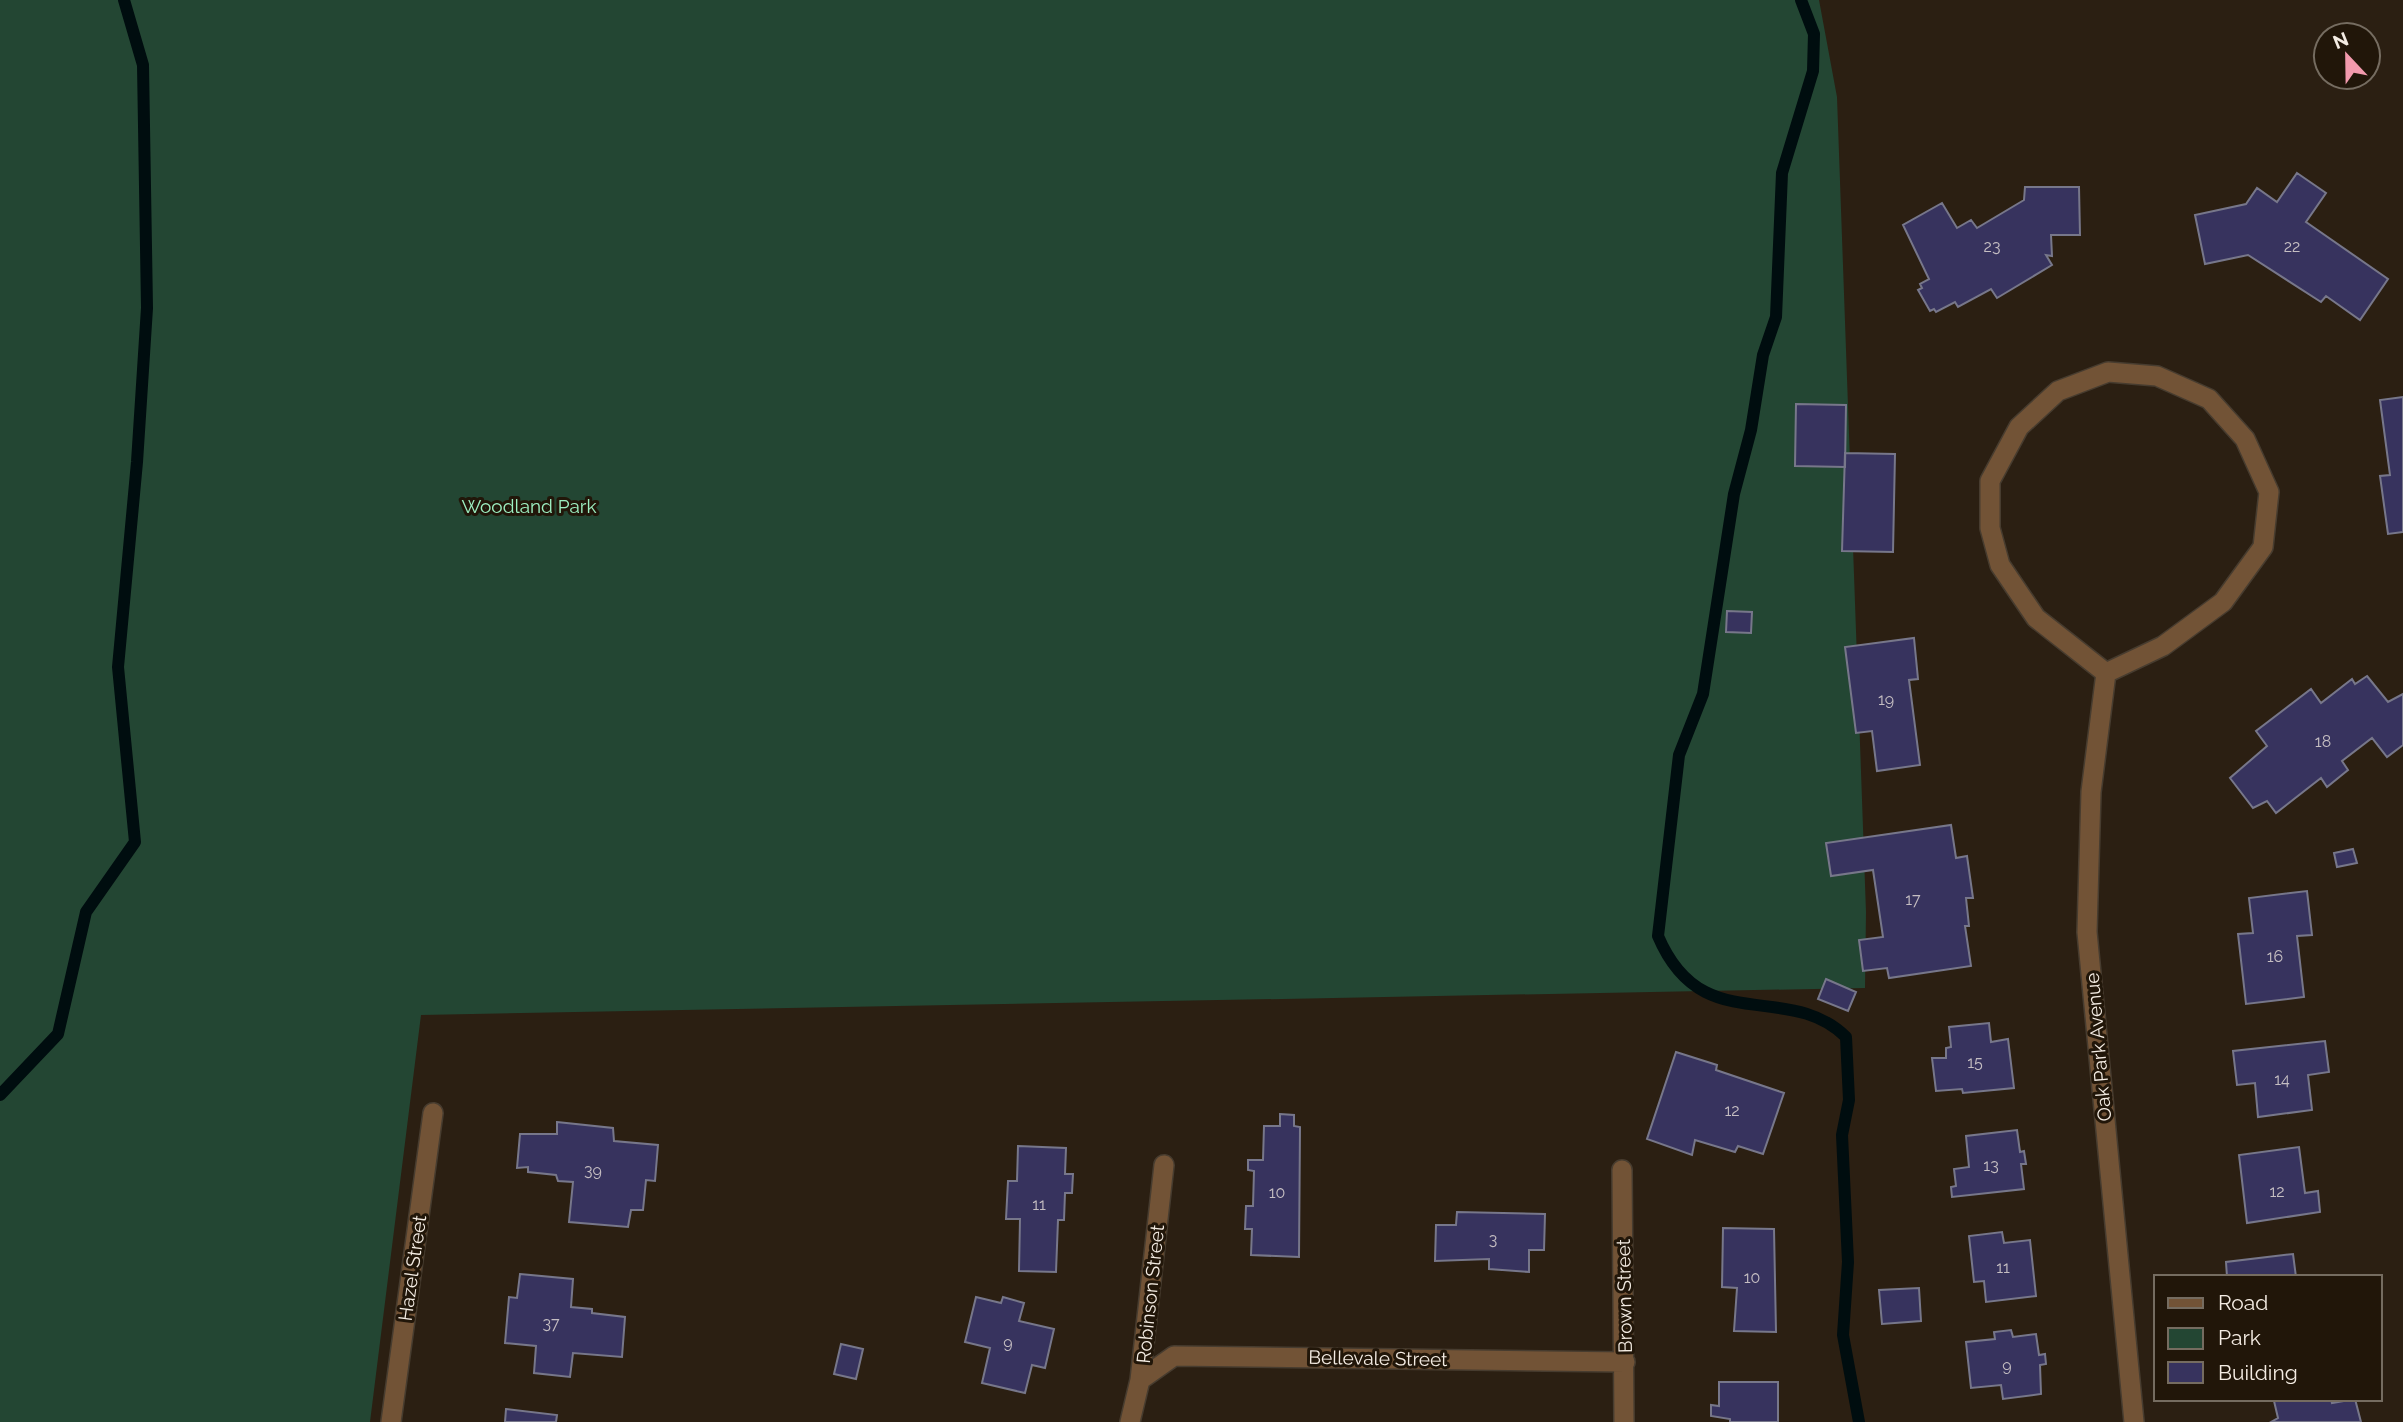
<svg xmlns="http://www.w3.org/2000/svg" width="2403" height="1422" font-family="Raleway,sans-serif">
	<rect width="100%" height="100%" fill="#2b1f12"/>
	<path fill="#234633" d="M 0,0 L 1819,0 L 1837,97 L 1866,912 L 1865,988 L 421,1015 L 370,1422 L 0,1422 Z"/>
	<g fill="none" stroke-linecap="round" stroke-linejoin="round">
		<path stroke="#000d0f" stroke-width="12" d="M 1801,0 L 1814,34 L 1813,71 L 1782,173 L 1776,317 L 1763,355 L 1751,430 L 1734,494 L 1703,694 L 1679,755 L 1658,936 C 1702,1040 1787,979 1846,1037 L 1849,1100 L 1842,1135 L 1848,1262 L 1843,1335 L 1859,1422
			M 0,1095 L 58,1034 L 86,912 L 135,842 L 118,667 L 137,462 L 147,308 L 143,65 L 124,0"/>
	</g>
	<path fill="#37335e" stroke="#77778a" stroke-width="2" d="M 2297,173 L 2326,193 L 2306,222 L 2388,279 L 2360,320 L 2326,296 L 2321,302 L 2248,255 L 2205,264 L 2195,215 L 2246,204 L 2257,188 L 2277,202 Z
		M 2025,187 L 2079,187 L 2080,235 L 2051,235 L 2052,256 L 2046,255 L 2052,265 L 1997,298 L 1991,289 L 1958,307 L 1955,302 L 1936,312 L 1934,309 L 1930,311 L 1918,290 L 1922,288 L 1920,284 L 1929,279 L 1903,225 L 1942,203 L 1957,228 L 1971,220 L 1977,228 L 2024,200 Z
		M 2403,397 L 2403,532 L 2388,534 L 2380,476 L 2390,475 L 2380,400 Z
		M 1796,404 L 1846,405 L 1845,467 L 1795,466 Z
		M 1845,453 L 1895,454 L 1893,552 L 1842,551 Z
		M 1727,611 L 1752,612 L 1751,633 L 1726,632 Z
		M 1914,638 L 1918,679 L 1909,680 L 1920,765 L 1877,771 L 1872,731 L 1856,733 L 1845,647 Z
		M 2367,676 L 2388,702 L 2403,694 L 2403,745 L 2387,757 L 2372,738 L 2342,761 L 2348,770 L 2327,787 L 2321,778 L 2276,813 L 2267,801 L 2253,808 L 2230,778 L 2267,746 L 2256,731 L 2311,689 L 2321,703 L 2352,679 L 2355,684 Z
		M 1951,825 L 1956,858 L 1967,856 L 1973,898 L 1966,898 L 1969,926 L 1965,926 L 1971,966 L 1889,978 L 1887,968 L 1863,971 L 1859,940 L 1883,937 L 1873,870 L 1831,876 L 1826,843 Z
		M 2353,849 L 2357,863 L 2337,867 L 2334,853 Z
		M 2307,891 L 2312,935 L 2297,936 L 2304,997 L 2246,1004 L 2238,934 L 2253,933 L 2249,898 Z
		M 1826,979 L 1856,992 L 1848,1011 L 1818,999 Z
		M 1989,1023 L 1991,1042 L 2008,1039 L 2014,1088 L 1963,1093 L 1962,1089 L 1936,1091 L 1932,1058 L 1946,1058 L 1946,1048 L 1951,1047 L 1949,1027 Z
		M 2325,1041 L 2329,1072 L 2308,1075 L 2312,1110 L 2258,1117 L 2255,1083 L 2237,1085 L 2233,1051 Z
		M 1676,1052 L 1717,1065 L 1716,1070 L 1784,1093 L 1763,1154 L 1738,1146 L 1735,1152 L 1695,1140 L 1692,1155 L 1647,1139 Z
		M 1280,1114 L 1294,1115 L 1294,1126 L 1300,1127 L 1299,1257 L 1251,1255 L 1252,1229 L 1245,1229 L 1246,1206 L 1253,1206 L 1254,1171 L 1248,1170 L 1248,1160 L 1263,1160 L 1264,1126 L 1280,1126 Z
		M 557,1122 L 613,1128 L 614,1141 L 658,1145 L 655,1181 L 646,1180 L 643,1210 L 631,1210 L 628,1227 L 569,1222 L 573,1182 L 558,1181 L 556,1175 L 528,1172 L 528,1167 L 517,1168 L 520,1134 L 557,1134 Z
		M 2017,1130 L 2020,1152 L 2024,1151 L 2026,1164 L 2021,1164 L 2024,1189 L 1952,1197 L 1951,1187 L 1956,1186 L 1954,1169 L 1969,1167 L 1966,1136 Z
		M 1018,1146 L 1066,1148 L 1065,1174 L 1073,1174 L 1072,1193 L 1065,1193 L 1064,1220 L 1058,1220 L 1056,1272 L 1019,1271 L 1020,1219 L 1006,1219 L 1008,1181 L 1017,1181 Z
		M 2299,1147 L 2305,1193 L 2318,1191 L 2320,1212 L 2247,1223 L 2239,1155 Z
		M 1457,1212 L 1545,1214 L 1544,1250 L 1529,1250 L 1529,1272 L 1489,1269 L 1489,1259 L 1435,1261 L 1436,1225 L 1456,1225 Z
		M 1723,1228 L 1774,1229 L 1776,1332 L 1734,1331 L 1737,1288 L 1722,1287 Z
		M 2002,1232 L 2004,1243 L 2030,1240 L 2036,1296 L 1986,1302 L 1984,1281 L 1974,1282 L 1969,1236 Z
		M 2293,1254 L 2296,1277 L 2227,1277 L 2226,1262 Z
		M 520,1274 L 573,1279 L 571,1307 L 592,1309 L 592,1313 L 625,1317 L 622,1357 L 573,1353 L 570,1377 L 534,1373 L 536,1346 L 505,1343 L 509,1297 L 517,1298 Z
		M 1919,1288 L 1921,1321 L 1882,1324 L 1879,1290 Z
		M 976,1297 L 1001,1303 L 1003,1297 L 1024,1303 L 1019,1321 L 1054,1329 L 1045,1368 L 1032,1365 L 1025,1393 L 982,1383 L 990,1348 L 965,1342 Z
		M 2011,1330 L 2013,1337 L 2036,1334 L 2039,1355 L 2045,1354 L 2046,1364 L 2040,1365 L 2041,1394 L 2003,1399 L 2001,1385 L 1971,1388 L 1966,1342 L 1995,1339 L 1994,1332 Z
		M 841,1344 L 863,1349 L 856,1379 L 834,1374 Z
		M 1719,1382 L 1778,1382 L 1778,1422 L 1730,1422 L 1730,1419 L 1711,1416 L 1711,1405 L 1719,1406 Z
		M 2331,1399 L 2332,1403 L 2355,1399 L 2361,1422 L 2271,1422 L 2278,1418 L 2274,1401 Z
		M 506,1409 L 557,1415 L 556,1422 L 505,1422 Z"/>
	<g fill="none" stroke-linecap="round" stroke-linejoin="round">
		<defs>
			<path id="minor" d="M 2108,372 L 2157,376 L 2209,399 L 2245,439 L 2269,492 L 2263,547 L 2223,602 L 2163,646 L 2106,673 L 2036,618 L 2000,565 L 1990,528 L 1990,481 L 2019,427 L 2058,391 Z
				M 2106,673 L 2091,792 L 2087,932 L 2134,1422
				M 1622,1170 L 1624,1422
				M 1140,1380 L 1174,1356 L 1625,1362
				M 391,1422 L 433,1113
				M 1130,1422 L 1140,1380 L 1164,1165"/>
		</defs>
		<use href="#minor" stroke="#473c2f" stroke-width="22"/>
		<use href="#minor" stroke="#725336" stroke-width="19"/>
	</g>
	<g text-anchor="middle" stroke-width="6" stroke-linejoin="round" paint-order="stroke">
		<g font-size="16" fill="#c5bec2">
			<text x="1992" y="252">23</text>
			<text x="2292" y="252">22</text>
			<text x="1886" y="705">19</text>
			<text x="2323" y="747">18</text>
			<text x="1913" y="905">17</text>
			<text x="2275" y="962">16</text>
			<text x="1975" y="1068">15</text>
			<text x="2282" y="1085">14</text>
			<text x="1732" y="1116">12</text>
			<text x="1991" y="1171">13</text>
			<text x="593" y="1176">39</text>
			<text x="2277" y="1197">12</text>
			<text x="1277" y="1198">10</text>
			<text x="1039" y="1210">11</text>
			<text x="1493" y="1245">3</text>
			<text x="2003" y="1273">11</text>
			<text x="1752" y="1283">10</text>
			<text x="551" y="1329">37</text>
			<text x="1008" y="1348">9</text>
			<text x="2007" y="1371">9</text>
		</g>
		<g font-size="19" fill="#9df0c2" stroke="#211609">
			<text x="529" y="513">Woodland Park</text>
		</g>
		<g font-size="19" fill="#f4ece3" stroke="#211609">
			<text transform="translate(2098 1047) rotate(-95)" y="7">Oak Park Avenue</text>
			<text transform="translate(412 1268) rotate(-82)" y="7">Hazel Street</text>
			<text transform="translate(1150 1294) rotate(-84)" y="7">Robinson Street</text>
			<text transform="translate(1624 1296) rotate(-91)" y="7">Brown Street</text>
			<text transform="translate(1378 1358) rotate(1)" y="7">Bellevale Street</text>
		</g>
	</g>
	<rect x="2154" y="1275" width="228" height="126" fill="#211609" stroke="#756c60" stroke-width="2"/>
	<rect x="2168" y="1298" width="35" height="10" fill="#725336" stroke="#756c60" stroke-width="2"/>
	<text x="2218" y="1310" font-size="21" fill="#f4ece3">Road</text>
	<rect x="2168" y="1328" width="35" height="21" fill="#234633" stroke="#756c60" stroke-width="2"/>
	<text x="2218" y="1345" font-size="21" fill="#f4ece3">Park</text>
	<rect x="2168" y="1362" width="35" height="21" fill="#37335e" stroke="#756c60" stroke-width="2"/>
	<text x="2218" y="1380" font-size="21" fill="#f4ece3">Building</text>
	<g transform="translate(2347 56) rotate(338)"><circle r="33" fill="#211609" stroke="#756c60" stroke-width="2"/>
	<path d="M0-5L12 26L0 18L-12 26Z" fill="#f29aad"/>
	<text y="-10" font-size="19" font-weight="bold" text-anchor="middle" fill="#f4ece3">N</text>
	</g>
</svg>
